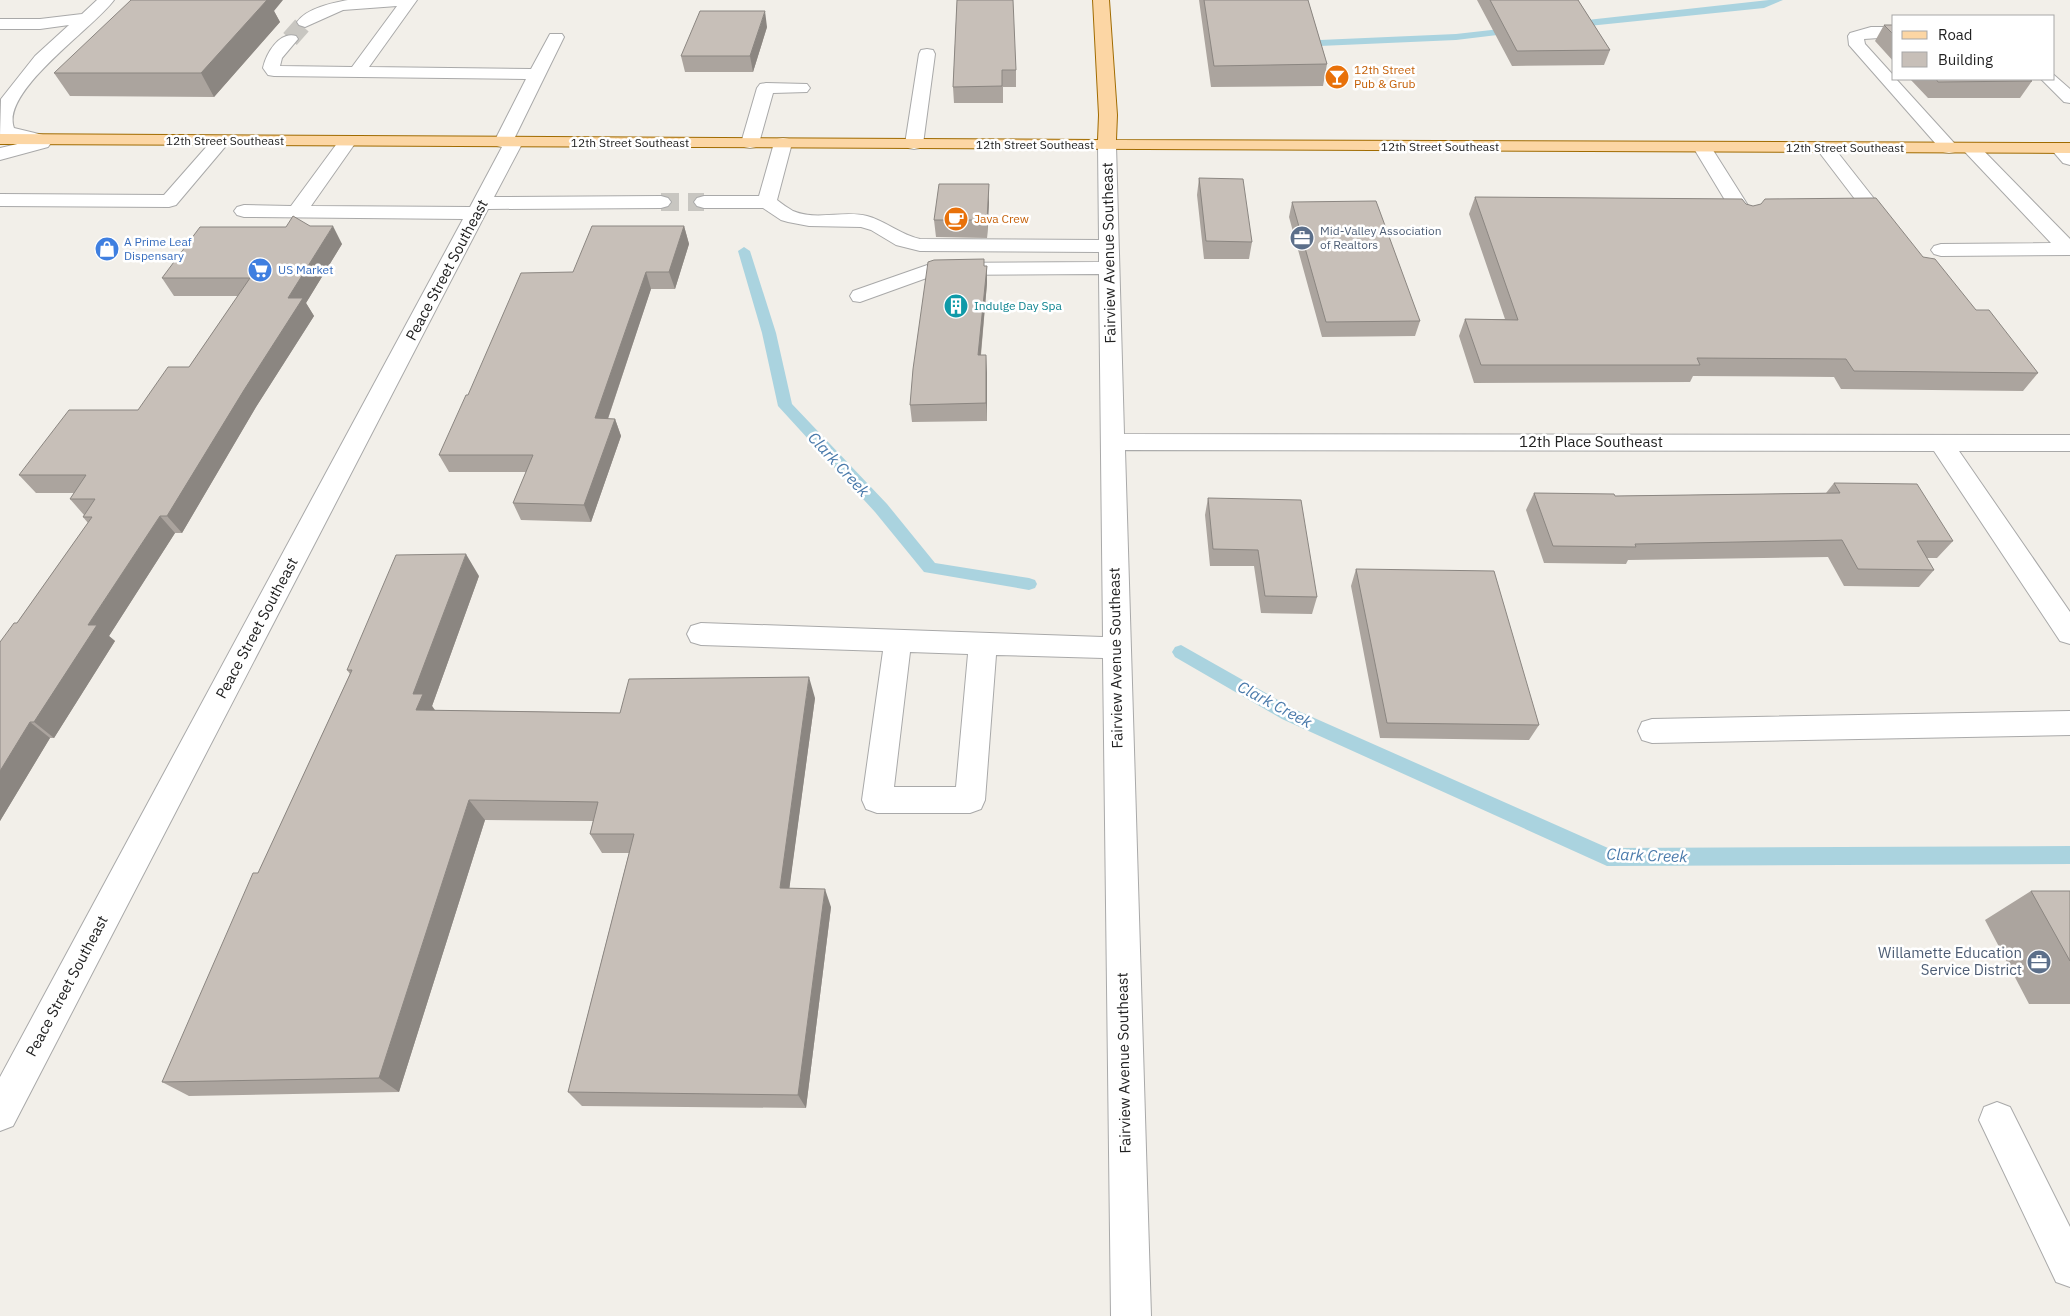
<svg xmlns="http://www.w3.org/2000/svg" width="2070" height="1316" font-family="'IBM Plex Sans',sans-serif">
	<rect width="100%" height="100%" fill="#f2efe9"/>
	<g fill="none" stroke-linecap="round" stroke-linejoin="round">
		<path fill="#aad3df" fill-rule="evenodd" d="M 1769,0 L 1783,0 L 1764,8 L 1569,28 L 1564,25 L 1569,22 Z
			M 1518,27 L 1522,28 L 1523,30 L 1522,32 L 1456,40 L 1297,47 L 1292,44 L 1297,41 L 1456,34 Z
			M 744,247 L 750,251 L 776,333 L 792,404 L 887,504 L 935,563 L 1029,578 L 1035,580 L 1037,584 L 1035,588 L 1029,590 L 924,572 L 875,512 L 778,406 L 762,333 L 738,251 Z
			M 1181,645 L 1294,709 L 1608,848 L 2070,846 L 2070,864 L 1607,866 L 1282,719 L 1175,657 L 1172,652 L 1175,647 Z"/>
		<path stroke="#c8c6c1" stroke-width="18" stroke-dasharray="18 9" stroke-linecap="butt" d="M 290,39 L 305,22
			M 661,202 L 704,202"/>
		<defs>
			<path id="minor" d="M 97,0 L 114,0 C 94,28 0,91 14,128 L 43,135 L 51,143 L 48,147 L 0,160 L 0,148 L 26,142 L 0,135 L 1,99 L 35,56 L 69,25 L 40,29 L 0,29 L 0,19 L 40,19 L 82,14 Z
				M 348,0 L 417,0 L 369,67 L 531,69 L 550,34 L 562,34 L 564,37 L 515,137 L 520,138 L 523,142 L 494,197 L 661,196 L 668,198 L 671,202 L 668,206 L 661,208 L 488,209 L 13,1126 L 0,1131 L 0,1077 L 463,219 L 244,217 L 237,215 L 234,211 L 237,207 L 244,205 L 291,206 L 341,138 L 347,137 L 353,138 L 356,142 L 311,206 L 470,207 L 502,147 L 497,146 L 494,142 L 526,79 L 274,76 L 268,75 L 263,68 C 266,54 279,31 296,36 L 298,39 L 282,58 L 280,66 L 352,67 L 397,6 L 343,10 L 305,27 L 299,25 L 297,22 C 307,8 332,3 348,0 Z
				M 1871,27 L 1894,27 L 1894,37 L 1864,39 L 1865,44 L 1894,76 L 1894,79 L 1896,79 L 1955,144 L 1958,148 L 1955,152 L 1949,153 L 1943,152 L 1849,45 L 1848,36 L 1850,33 Z
				M 927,49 L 933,50 L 935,54 L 923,144 L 920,148 L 914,149 L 908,148 L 905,144 L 919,54 L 921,50 Z
				M 2054,75 L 2070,89 L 2070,103 L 2064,102 L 2041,79 L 2054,79 Z
				M 766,83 L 807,84 L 810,88 L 807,92 L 773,93 L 759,143 L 756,147 L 750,148 L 744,147 L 741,143 L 757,88 L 760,84 Z
				M 221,136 L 227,137 L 230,141 L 176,205 L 169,207 L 0,206 L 0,194 L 164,195 L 215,137 Z
				M 783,138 L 789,139 L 792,143 L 777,200 C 782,204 788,208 793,211 C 816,221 844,210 867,216 C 886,221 901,235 920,239 L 1099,240 L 1098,145 L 1101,141 L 1107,140 L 1113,141 L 1116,145 L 1124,434 L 2070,435 L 2070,451 L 1959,451 L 2070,612 L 2070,644 L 2060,641 L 1934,451 L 1125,450 L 1151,1316 L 1111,1316 L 1103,658 L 996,655 L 985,800 L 981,809 L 970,813 L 877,813 L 866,809 L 862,800 L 883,651 L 701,645 L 691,642 L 687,634 L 691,626 L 701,623 L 1103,637 L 1099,274 L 935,275 L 860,302 L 853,301 L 850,296 L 853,291 L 933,263 L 1099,262 L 1099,252 L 920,251 L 896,245 L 871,230 L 861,227 L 809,226 L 788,222 L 781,220 L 763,208 L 704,208 L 697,206 L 694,202 L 697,198 L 704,196 L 759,196 L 774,143 L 777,139 ZM 910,652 L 968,654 L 956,787 L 894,787 Z
				M 1702,142 L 1708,143 L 1711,147 L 1754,215 L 1751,219 L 1744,221 L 1737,219 L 1734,215 L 1693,147 L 1696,143 Z
				M 1825,143 L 1831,144 L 1894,224 L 1897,228 L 1894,232 L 1887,234 L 1880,232 L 1816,148 L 1819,144 Z
				M 1971,143 L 1977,144 L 2070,239 L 2070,255 L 1941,256 L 1934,254 L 1931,250 L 1934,246 L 1941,244 L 2051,243 L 1965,152 L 1962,148 L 1965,144 Z
				M 2059,143 L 2065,144 L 2070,149 L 2070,165 L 2063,163 L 2050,148 L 2053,144 Z
				M 2070,711 L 2070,735 L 1652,743 L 1642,740 L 1638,731 L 1642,722 L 1652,719 Z
				M 1997,1102 L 2010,1107 L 2070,1227 L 2070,1287 L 2056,1282 L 1979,1120 L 1984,1107 Z"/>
			<path id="major" d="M 1093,0 L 1109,0 L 1117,115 L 1116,140 L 2070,143 L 2070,153 L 0,144 L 0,134 L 1098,140 L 1099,115 Z"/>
		</defs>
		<use href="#minor" stroke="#a9a9a9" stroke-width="2"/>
		<use href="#major" stroke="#a06b00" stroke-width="2"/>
		<use href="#minor" fill="#fff" fill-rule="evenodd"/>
		<use href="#major" fill="#fcd6a4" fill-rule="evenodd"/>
	</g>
	<path fill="#aba49e" d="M 957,0 L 1016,70 L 1016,87 L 1003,87 L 1003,103 L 954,103 L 953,87 Z
		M 1199,0 L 1308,0 L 1327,64 L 1323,86 L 1211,87 Z
		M 1477,0 L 1578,0 L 1610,50 L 1604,65 L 1512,66 Z
		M 274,11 L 280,22 L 214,97 L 70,96 L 54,73 Z
		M 1884,25 L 1894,25 L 1894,62 L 1875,41 Z
		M 767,27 L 753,72 L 685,72 L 681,56 Z
		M 1910,79 L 2029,79 L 2032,81 L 2020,98 L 1928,98 Z
		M 1199,178 L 1252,242 L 1249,259 L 1204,259 L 1197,195 Z
		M 1475,197 L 1746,204 L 1923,257 L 2038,373 L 2023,391 L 1841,389 L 1834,377 L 1693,376 L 1690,382 L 1474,383 L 1459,336 L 1465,319 L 1505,319 L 1469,214 Z
		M 989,202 L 987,238 L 936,237 L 934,220 Z
		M 1292,202 L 1420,321 L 1415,336 L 1322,337 L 1289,217 Z
		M 310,226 L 342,244 L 306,303 L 314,316 L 256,407 L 182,533 L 175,533 L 109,636 L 115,641 L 54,738 L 50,738 L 0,821 L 0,642 L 17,623 L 88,523 L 83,517 L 84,515 L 70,499 L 74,493 L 36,493 L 19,475 L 138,410 L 189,367 L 238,296 L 174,296 L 162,278 Z
		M 684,226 L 689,244 L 675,289 L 651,289 L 608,419 L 615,419 L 621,436 L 591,522 L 521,520 L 513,503 L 526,472 L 449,472 L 439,455 L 468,395 L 573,272 Z
		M 984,266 L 987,266 L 987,283 L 981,355 L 986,355 L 987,421 L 912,422 L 910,405 Z
		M 1834,483 L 1953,541 L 1937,558 L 1927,558 L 1934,570 L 1919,587 L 1844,586 L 1828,557 L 1628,560 L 1626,564 L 1544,563 L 1526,510 L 1534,493 L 1615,496 L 1826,493 Z
		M 1208,498 L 1317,597 L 1312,614 L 1261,613 L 1254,566 L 1210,566 L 1205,515 Z
		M 1356,569 L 1539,725 L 1529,740 L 1380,738 L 1351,586 Z
		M 479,576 L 432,706 L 435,710 L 620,713 L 815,698 L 789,889 L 831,907 L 806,1108 L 582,1106 L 568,1092 L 629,853 L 602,853 L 590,834 L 593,821 L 485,820 L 399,1092 L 189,1096 L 162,1082 L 350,674 L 347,670 Z
		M 2031,891 L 2070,891 L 2070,1004 L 2029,1004 L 1985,920 Z"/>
	<path fill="#8b8681" d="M 254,0 L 283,0 L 274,11 L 280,22 L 214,97 L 201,73 Z
		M 765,11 L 767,27 L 753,72 L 750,56 Z
		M 989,184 L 989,202 L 987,238 L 987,220 Z
		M 333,226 L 342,244 L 306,303 L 314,316 L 256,407 L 182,533 L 167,516 L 288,298 Z
		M 684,226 L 689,244 L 675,289 L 669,272 Z
		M 987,266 L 987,283 L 979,373 L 978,355 Z
		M 646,272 L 651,289 L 602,436 L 595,418 Z
		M 986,355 L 987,373 L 987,421 L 986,403 Z
		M 615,419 L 621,436 L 591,522 L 584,505 Z
		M 160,516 L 175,533 L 109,636 L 115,641 L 54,738 L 34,722 L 88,625 Z
		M 466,554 L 479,576 L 432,706 L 438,715 L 416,710 L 413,694 Z
		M 809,677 L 815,698 L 787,906 L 780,888 Z
		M 30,722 L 50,738 L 0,821 L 0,771 Z
		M 469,800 L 485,820 L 399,1092 L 379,1078 Z
		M 825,889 L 831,907 L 806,1108 L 798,1095 Z"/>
	<path fill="#c7bfb8" stroke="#8b8681" d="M 131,0 L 267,0 L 201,73 L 54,73 Z
		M 957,0 L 1013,0 L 1016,70 L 1002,70 L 1002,86 L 953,87 Z
		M 1204,0 L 1308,0 L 1327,64 L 1214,66 Z
		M 1490,0 L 1578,0 L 1610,50 L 1517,51 Z
		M 700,11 L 765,11 L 750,56 L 681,56 Z
		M 1884,25 L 1894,25 L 1894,35 Z
		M 1936,79 L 2029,79 L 2032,81 L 1938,82 Z
		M 1199,178 L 1243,179 L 1252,242 L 1206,241 Z
		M 939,184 L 989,184 L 987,220 L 934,220 Z
		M 1475,197 L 1742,199 L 1746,204 L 1753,206 L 1761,204 L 1765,199 L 1876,198 L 1923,257 L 1935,259 L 1976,310 L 1989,310 L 2038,373 L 1854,371 L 1846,359 L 1697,358 L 1700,365 L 1481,365 L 1465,319 L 1518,320 Z
		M 1376,201 L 1420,321 L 1326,322 L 1292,202 Z
		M 293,216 L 310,226 L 333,226 L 288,298 L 303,298 L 244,390 L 167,516 L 160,516 L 88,625 L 97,625 L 34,722 L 30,722 L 0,771 L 0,642 L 14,623 L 17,623 L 92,517 L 83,517 L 95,499 L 70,499 L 86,475 L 19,475 L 69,410 L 138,410 L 168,367 L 189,367 L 250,278 L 162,278 L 200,227 L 286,227 Z
		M 592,226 L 684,226 L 669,272 L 646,272 L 595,418 L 615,419 L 584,505 L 513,503 L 533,455 L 439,455 L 466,395 L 468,395 L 521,273 L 573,272 Z
		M 984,259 L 984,266 L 987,266 L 978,355 L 986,355 L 986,403 L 910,405 L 913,369 L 928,262 L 934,260 Z
		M 1834,483 L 1917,484 L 1953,541 L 1917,541 L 1934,570 L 1858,569 L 1842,540 L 1635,544 L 1636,547 L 1553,546 L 1534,493 L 1614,494 L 1615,496 L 1840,493 Z
		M 1208,498 L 1301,500 L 1317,597 L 1265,596 L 1258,550 L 1213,549 Z
		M 466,554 L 413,694 L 423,694 L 416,710 L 620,713 L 629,679 L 809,677 L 780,888 L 825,889 L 798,1095 L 568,1092 L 634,834 L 590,834 L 598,802 L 469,800 L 379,1078 L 162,1082 L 253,873 L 258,873 L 352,670 L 347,670 L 396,555 Z
		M 1356,569 L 1494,571 L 1539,725 L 1387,723 Z
		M 2031,891 L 2070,891 L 2070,961 Z"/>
	<defs>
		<symbol id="bar-disc" viewBox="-11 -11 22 22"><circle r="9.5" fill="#e8710a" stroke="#fff"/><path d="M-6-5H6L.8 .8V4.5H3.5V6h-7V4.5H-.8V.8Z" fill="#fff"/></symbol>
		<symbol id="cafe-disc" viewBox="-11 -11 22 22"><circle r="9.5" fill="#e8710a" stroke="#fff"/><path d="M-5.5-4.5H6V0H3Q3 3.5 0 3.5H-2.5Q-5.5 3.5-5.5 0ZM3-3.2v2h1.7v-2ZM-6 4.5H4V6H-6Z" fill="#fff"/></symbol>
		<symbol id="office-disc" viewBox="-11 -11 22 22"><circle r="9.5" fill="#5c6f8a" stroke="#fff"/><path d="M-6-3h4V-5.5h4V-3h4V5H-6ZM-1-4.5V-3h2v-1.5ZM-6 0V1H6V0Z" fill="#fff"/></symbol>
		<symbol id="shop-disc" viewBox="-11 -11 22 22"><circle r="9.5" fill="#3f7fe0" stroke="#fff"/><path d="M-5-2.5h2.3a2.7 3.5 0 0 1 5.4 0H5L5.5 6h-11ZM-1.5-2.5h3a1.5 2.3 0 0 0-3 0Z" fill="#fff"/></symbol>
		<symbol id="supermarket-disc" viewBox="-11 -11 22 22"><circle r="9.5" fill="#3f7fe0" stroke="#fff"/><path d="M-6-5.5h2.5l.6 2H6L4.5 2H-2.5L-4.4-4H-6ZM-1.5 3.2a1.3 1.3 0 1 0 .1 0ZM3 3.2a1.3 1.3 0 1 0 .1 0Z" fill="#fff"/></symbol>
		<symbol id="building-disc" viewBox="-11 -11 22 22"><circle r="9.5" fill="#0f9aa8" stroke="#fff"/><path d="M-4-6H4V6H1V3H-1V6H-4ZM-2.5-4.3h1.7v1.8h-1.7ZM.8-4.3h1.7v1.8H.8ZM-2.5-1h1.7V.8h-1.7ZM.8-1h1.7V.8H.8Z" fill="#fff"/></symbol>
	</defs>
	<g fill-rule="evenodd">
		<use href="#bar-disc" x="1323" y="63" width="28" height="28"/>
		<use href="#cafe-disc" x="942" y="205" width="28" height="28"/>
		<use href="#office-disc" x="1288" y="224" width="28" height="28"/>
		<use href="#shop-disc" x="93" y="235" width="28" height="28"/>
		<use href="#supermarket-disc" x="246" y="256" width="28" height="28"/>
		<use href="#building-disc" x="942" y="292" width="28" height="28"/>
		<use href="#office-disc" x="2025" y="948" width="28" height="28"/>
	</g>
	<g text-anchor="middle" stroke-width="5" stroke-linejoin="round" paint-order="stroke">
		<g font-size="12" fill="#c56008" stroke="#fff" text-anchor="start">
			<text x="1354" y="74">12th Street<tspan x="1354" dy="14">Pub &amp; Grub</tspan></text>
			<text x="974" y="223">Java Crew</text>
		</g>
		<g font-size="12" fill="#222" stroke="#fff">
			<text x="225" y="145">12th Street Southeast</text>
			<text x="630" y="147">12th Street Southeast</text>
			<text x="1035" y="149">12th Street Southeast</text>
			<text x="1440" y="151">12th Street Southeast</text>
			<text x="1845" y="152">12th Street Southeast</text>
		</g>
		<g font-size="12" fill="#4e5e75" stroke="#fff" text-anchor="start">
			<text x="1320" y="235">Mid-Valley Association<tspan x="1320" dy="14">of Realtors</tspan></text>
		</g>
		<g font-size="12" fill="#366cbe" stroke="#fff" text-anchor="start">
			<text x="124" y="246">A Prime Leaf<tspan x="124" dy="14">Dispensary</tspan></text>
			<text x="278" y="274">US Market</text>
		</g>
		<g font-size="12" fill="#0d838f" stroke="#fff" text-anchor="start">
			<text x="974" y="310">Indulge Day Spa</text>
		</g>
		<g font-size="15" fill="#222" stroke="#fff">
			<text transform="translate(1109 253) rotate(-91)" y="5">Fairview Avenue Southeast</text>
			<text transform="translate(447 270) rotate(-62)" y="5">Peace Street Southeast</text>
			<text x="1591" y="447">12th Place Southeast</text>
			<text transform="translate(257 628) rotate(-62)" y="5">Peace Street Southeast</text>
			<text transform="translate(1116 658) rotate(-91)" y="5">Fairview Avenue Southeast</text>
			<text transform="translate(67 986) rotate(-62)" y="5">Peace Street Southeast</text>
			<text transform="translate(1124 1063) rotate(-91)" y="5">Fairview Avenue Southeast</text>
		</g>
		<g font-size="15" fill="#4e5e75" stroke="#fff" text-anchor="end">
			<text x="2022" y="958">Willamette Education<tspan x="2022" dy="17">Service District</tspan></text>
		</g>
		<g font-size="16" font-style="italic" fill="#4a7aab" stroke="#fff">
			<text transform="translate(839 464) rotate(47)" y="6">Clark Creek</text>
			<text transform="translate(1275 704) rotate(28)" y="6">Clark Creek</text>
			<text transform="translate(1647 855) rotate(2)" y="6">Clark Creek</text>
		</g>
	</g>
	<rect x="1892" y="15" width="162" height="65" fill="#ffffff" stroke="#a7a7a7"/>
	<rect x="1902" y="31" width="25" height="8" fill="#fcd6a4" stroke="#a7a7a7"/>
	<text x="1938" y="40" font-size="15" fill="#222222">Road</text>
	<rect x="1902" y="52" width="25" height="15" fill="#c7bfb8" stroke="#a7a7a7"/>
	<text x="1938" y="65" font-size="15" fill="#222222">Building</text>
</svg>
